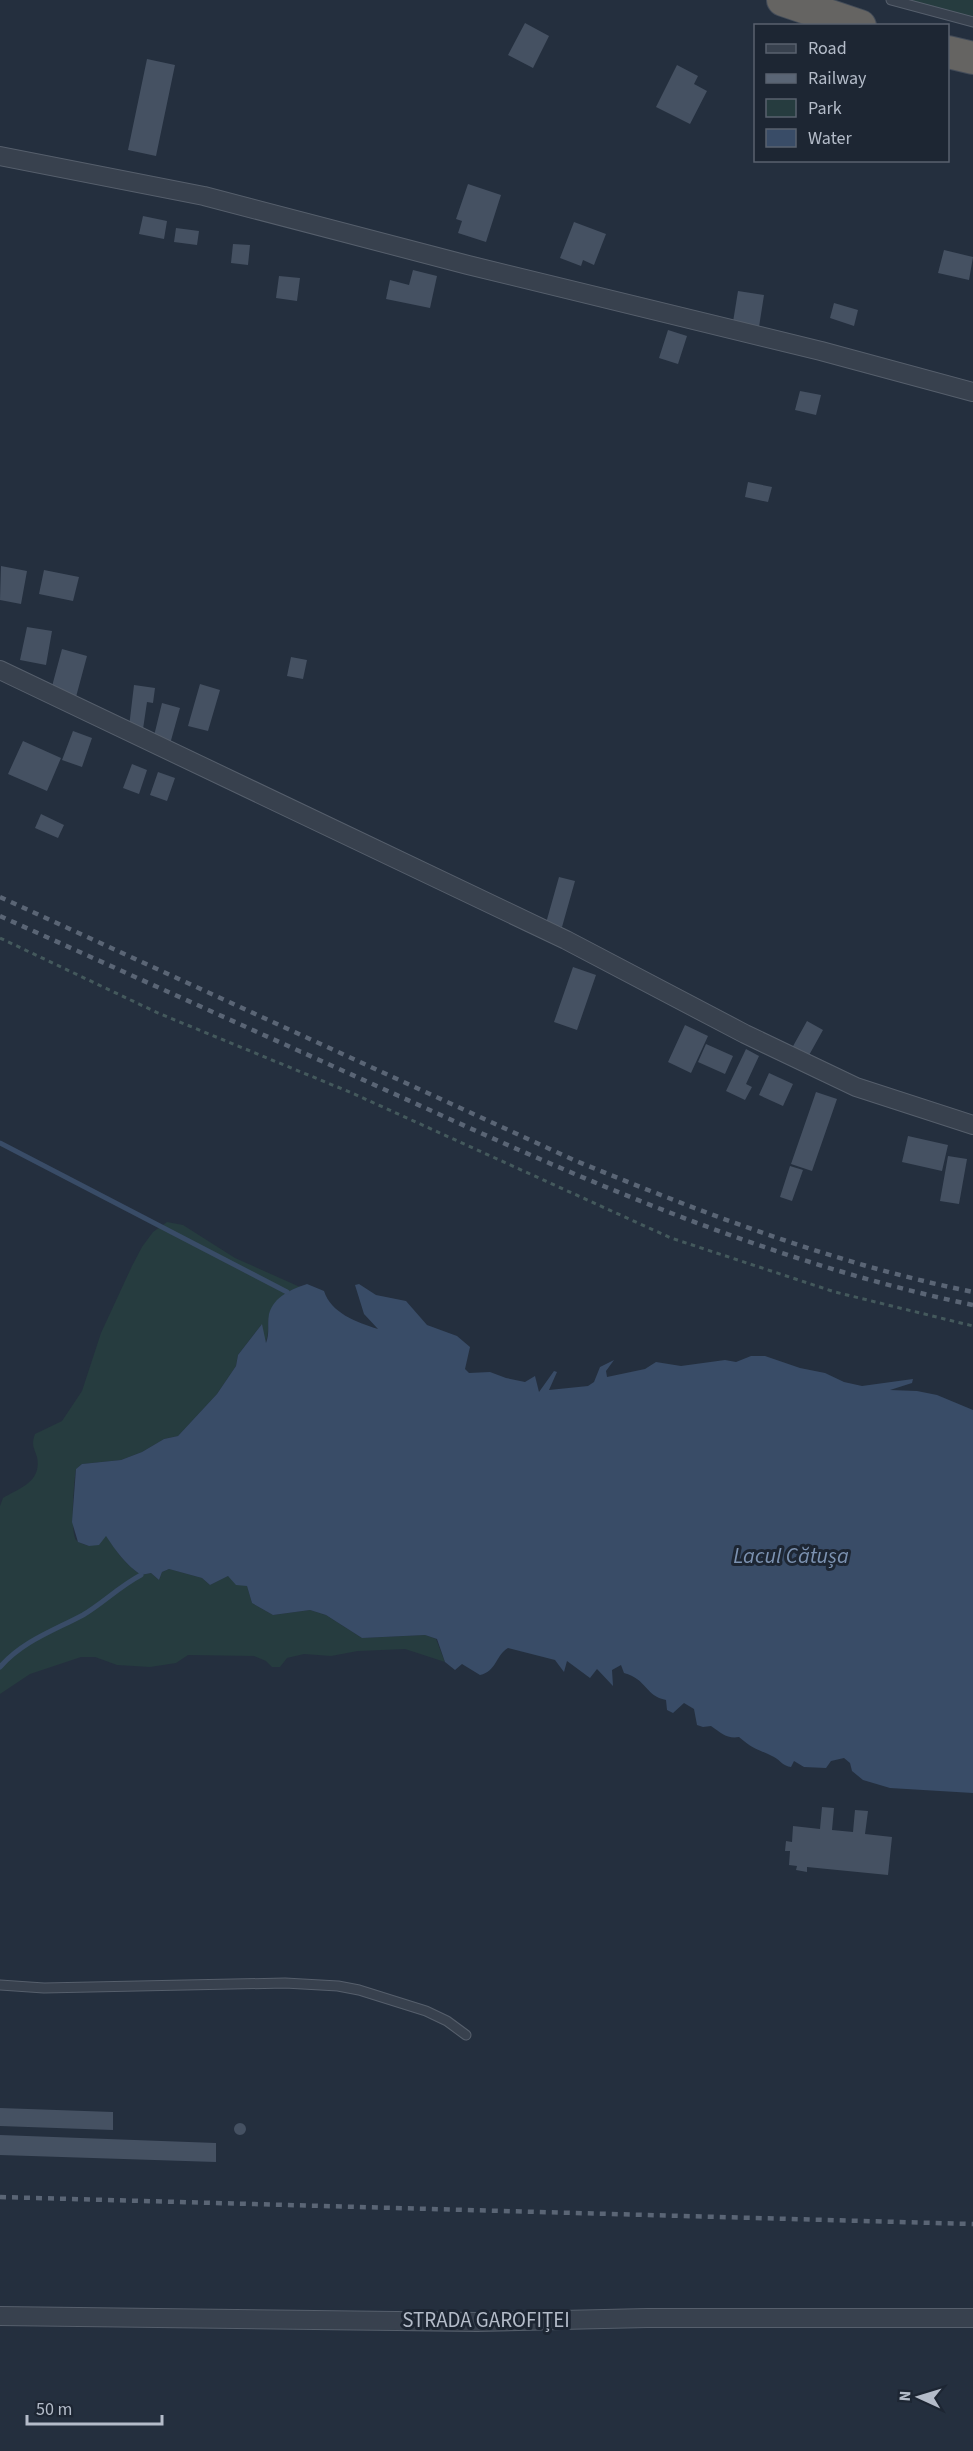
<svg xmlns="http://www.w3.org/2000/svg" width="973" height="2451" font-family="'Source Sans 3',sans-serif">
	<rect width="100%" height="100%" fill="#242f3e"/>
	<path fill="#263c3f" d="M 889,0 L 973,0 L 973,24 L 935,16 Z
		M 167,1222 L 183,1225 L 235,1258 L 300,1287 C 288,1290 272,1302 269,1316 C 268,1326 269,1334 265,1344 L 261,1325 L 238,1355 L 236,1366 L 217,1394 L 178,1436 L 164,1439 L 142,1452 L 121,1460 L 82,1464 L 76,1469 C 74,1480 70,1531 76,1540 C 79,1543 84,1544 89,1546 L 106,1535 C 116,1551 125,1564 141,1575 L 151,1573 L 159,1580 L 162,1572 L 169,1569 L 202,1578 L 210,1585 L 228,1576 L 247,1586 L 252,1603 L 273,1615 L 310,1610 L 326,1615 L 362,1638 L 425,1635 L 436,1639 L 445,1662 L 405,1649 L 358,1651 L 331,1656 L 304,1654 L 287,1658 L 280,1667 L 272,1667 L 266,1661 L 254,1656 L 188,1655 L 176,1663 L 150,1667 L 117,1665 L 95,1657 L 81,1657 L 30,1674 L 0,1694 L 0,1506 L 3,1498 C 20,1488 42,1482 37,1457 C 34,1447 31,1445 35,1434 L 62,1421 L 82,1391 L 101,1333 L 132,1266 L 142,1247 L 153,1232 Z"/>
	<path fill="#394c67" d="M 307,1284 L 324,1291 C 331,1313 356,1322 378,1329 L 364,1314 L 355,1285 L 359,1284 L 376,1295 L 406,1301 L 427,1325 L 457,1336 L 470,1347 L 465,1369 L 469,1373 L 490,1372 L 506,1378 L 525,1382 L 535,1376 L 539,1392 L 554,1371 L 557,1372 L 549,1390 L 588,1386 L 594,1382 L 600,1367 L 614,1360 L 606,1371 L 607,1377 L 645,1369 L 656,1362 L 681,1366 L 725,1360 L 736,1362 L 751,1356 L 765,1356 L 800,1368 L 825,1373 L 844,1382 L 862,1386 L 913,1379 L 912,1383 L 890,1390 L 917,1391 L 937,1395 L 973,1410 L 973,1793 L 890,1788 L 863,1780 L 852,1771 L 850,1763 L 844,1758 L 831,1761 L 826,1768 L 804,1767 L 794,1761 L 791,1767 C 783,1766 781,1761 774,1757 C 758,1749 754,1750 739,1737 C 727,1739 721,1733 711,1726 L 703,1727 L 697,1725 L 694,1709 L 684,1703 L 673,1713 L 667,1710 L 666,1700 C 645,1696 647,1679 624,1673 L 621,1665 L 612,1670 L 613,1686 L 597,1669 L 590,1678 L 567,1661 L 564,1672 L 555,1660 L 508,1648 C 495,1656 497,1671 480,1675 L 462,1664 L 455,1670 L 445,1662 L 437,1639 L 425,1635 L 362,1638 L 326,1615 L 310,1610 L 273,1615 L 252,1603 L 247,1586 L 236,1585 L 228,1576 L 210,1585 L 202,1578 L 169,1569 L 162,1572 L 159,1580 L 151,1573 L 141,1575 C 125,1564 116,1551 106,1536 L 99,1545 L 89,1546 L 78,1542 L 72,1522 L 76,1469 L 82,1464 L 121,1460 L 142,1452 L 164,1439 L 178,1436 L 217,1394 L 236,1366 L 238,1355 L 262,1324 L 266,1343 C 270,1333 267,1324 269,1314 C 274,1296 292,1289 307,1284 Z"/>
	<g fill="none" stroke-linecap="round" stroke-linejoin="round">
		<path stroke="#394c67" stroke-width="5" d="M 0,1143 L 287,1292
			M 0,1667 C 23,1641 53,1631 83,1615 C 103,1603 120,1586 141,1575"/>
	</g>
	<path fill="#455162" d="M 525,23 L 549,36 L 533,68 L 508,55 Z
		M 147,59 L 175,65 L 156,156 L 128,150 Z
		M 677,65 L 698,76 L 694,84 L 707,91 L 690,124 L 656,107 Z
		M 468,184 L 501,195 L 486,242 L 458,233 L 462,221 L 456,219 Z
		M 143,216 L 167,221 L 164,239 L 139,234 Z
		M 574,222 L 606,234 L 594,265 L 583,260 L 581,266 L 560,258 Z
		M 176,228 L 199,231 L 197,245 L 174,242 Z
		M 233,244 L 250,245 L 248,265 L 231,263 Z
		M 944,250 L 973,257 L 969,280 L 938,273 Z
		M 413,270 L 437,276 L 430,308 L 386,299 L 390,280 L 409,285 Z
		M 279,276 L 300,278 L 297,301 L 276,298 Z
		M 738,291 L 764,295 L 759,327 L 733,322 Z
		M 834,303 L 858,310 L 854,326 L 830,318 Z
		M 668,330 L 687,336 L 678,364 L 659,358 Z
		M 800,391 L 821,395 L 816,415 L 795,410 Z
		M 748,482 L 772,487 L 768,502 L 745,497 Z
		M 1,566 L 27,571 L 21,604 L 0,600 Z
		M 44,570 L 79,577 L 73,601 L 39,594 Z
		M 27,627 L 52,631 L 46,665 L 20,660 Z
		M 62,649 L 87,656 L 76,697 L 51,690 Z
		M 291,657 L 307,660 L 303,679 L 287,676 Z
		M 200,684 L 220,690 L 208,731 L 188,726 Z
		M 134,685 L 155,688 L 153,703 L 147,702 L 143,729 L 129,727 Z
		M 162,703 L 180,708 L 170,744 L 153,740 Z
		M 73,731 L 92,738 L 82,767 L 62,760 Z
		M 23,741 L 61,758 L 47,791 L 8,774 Z
		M 132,764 L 147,770 L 139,794 L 123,788 Z
		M 158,772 L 175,778 L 167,801 L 150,795 Z
		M 41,814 L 64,825 L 58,838 L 35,828 Z
		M 559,877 L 575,881 L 562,927 L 546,923 Z
		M 573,967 L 596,975 L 577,1030 L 554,1022 Z
		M 807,1021 L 823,1030 L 808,1057 L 792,1048 Z
		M 685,1025 L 708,1036 L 691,1073 L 668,1062 Z
		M 706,1044 L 733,1056 L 725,1074 L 698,1062 Z
		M 746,1049 L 759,1056 L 746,1084 L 752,1087 L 745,1100 L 726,1091 Z
		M 769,1073 L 793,1084 L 783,1106 L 759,1095 Z
		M 816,1092 L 837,1099 L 812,1171 L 791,1164 Z
		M 908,1136 L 948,1145 L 942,1171 L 902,1162 Z
		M 948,1156 L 967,1159 L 959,1204 L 940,1201 Z
		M 790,1166 L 803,1170 L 792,1201 L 780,1197 Z
		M 822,1807 L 834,1808 L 832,1830 L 853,1832 L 855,1810 L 868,1811 L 865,1834 L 892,1837 L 888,1875 L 807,1867 L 807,1872 L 796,1870 L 797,1866 L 789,1865 L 790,1851 L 785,1851 L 786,1841 L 792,1842 L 793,1826 L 820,1829 Z
		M 0,2108 L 113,2112 L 113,2130 L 0,2126 Z
		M234 2129a6 6 0 1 1 12 0a6 6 0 1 1-12 0Z
		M 0,2135 L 216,2143 L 216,2162 L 0,2155 Z"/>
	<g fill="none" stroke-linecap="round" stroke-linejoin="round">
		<defs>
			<path id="service" d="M 891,0 L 973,22
				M 0,1985 L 44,1988 L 285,1983 L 338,1986 L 359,1990 L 426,2011 L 447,2021 L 466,2035"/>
			<path id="minor" d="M 0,156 L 204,196 L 468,265 L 821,351 L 973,392
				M 0,670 L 566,940 L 745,1034 L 856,1087 L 973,1125
				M 0,2316 L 477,2322 L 647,2318 L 973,2318"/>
			<path id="trunk" d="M 783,0 L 860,26
				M 948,52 L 973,58"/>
		</defs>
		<use href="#service" stroke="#565f6c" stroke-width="11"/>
		<use href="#minor" stroke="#565f6c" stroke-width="20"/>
		<use href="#trunk" stroke="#434c59" stroke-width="34"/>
		<path stroke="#44595c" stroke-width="3" stroke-dasharray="4.5 4.5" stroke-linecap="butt" d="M 0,938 L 158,1013 L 352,1093 L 671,1238 L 835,1292 L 973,1326"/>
		<use href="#service" stroke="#38414e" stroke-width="9"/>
		<use href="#minor" stroke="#38414e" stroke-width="18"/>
		<use href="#trunk" stroke="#656462" stroke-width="32"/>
		<path stroke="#5a6575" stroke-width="4.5" stroke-dasharray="6 6" stroke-linecap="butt" d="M 0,897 L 576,1161 C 706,1214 835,1264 973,1292
			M 0,916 C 133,976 266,1036 399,1096 C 585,1181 772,1263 973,1305
			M 0,2197 L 973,2224"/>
	</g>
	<g text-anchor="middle" stroke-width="6" stroke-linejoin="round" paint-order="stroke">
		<g font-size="21" fill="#b4bcc9" stroke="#1d2633">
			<text x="486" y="2327">STRADA GAROFIȚEI</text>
		</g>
		<g font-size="22" font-style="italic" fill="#7c92b1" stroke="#1d2633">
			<text x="791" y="1563">Lacul Cătușa</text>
		</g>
	</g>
	<rect x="754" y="24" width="195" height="138" fill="#1d2633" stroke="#59626f" stroke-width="1.5"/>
	<rect x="766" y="44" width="30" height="9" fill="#38414e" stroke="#59626f" stroke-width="1.5"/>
	<text x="808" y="54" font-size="18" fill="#b4bcc9">Road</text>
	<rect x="766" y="74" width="30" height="9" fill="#5a6575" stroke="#59626f" stroke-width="1.5"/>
	<text x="808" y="84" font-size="18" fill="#b4bcc9">Railway</text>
	<rect x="766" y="99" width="30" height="18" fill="#263c3f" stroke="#59626f" stroke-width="1.5"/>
	<text x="808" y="114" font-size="18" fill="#b4bcc9">Park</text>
	<rect x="766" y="129" width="30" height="18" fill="#394c67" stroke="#59626f" stroke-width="1.5"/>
	<text x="808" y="144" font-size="18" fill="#b4bcc9">Water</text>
	<g transform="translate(919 2397) rotate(274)" stroke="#1d2633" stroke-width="4.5" paint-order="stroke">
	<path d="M0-4.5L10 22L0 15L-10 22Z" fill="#b4bcc9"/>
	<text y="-9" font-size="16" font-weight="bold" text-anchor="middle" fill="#b4bcc9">N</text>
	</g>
	<path d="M27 2415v9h135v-9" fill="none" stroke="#b4bcc9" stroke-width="3"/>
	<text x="36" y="2415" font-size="18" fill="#b4bcc9" stroke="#1d2633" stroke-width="4.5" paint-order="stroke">50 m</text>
</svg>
